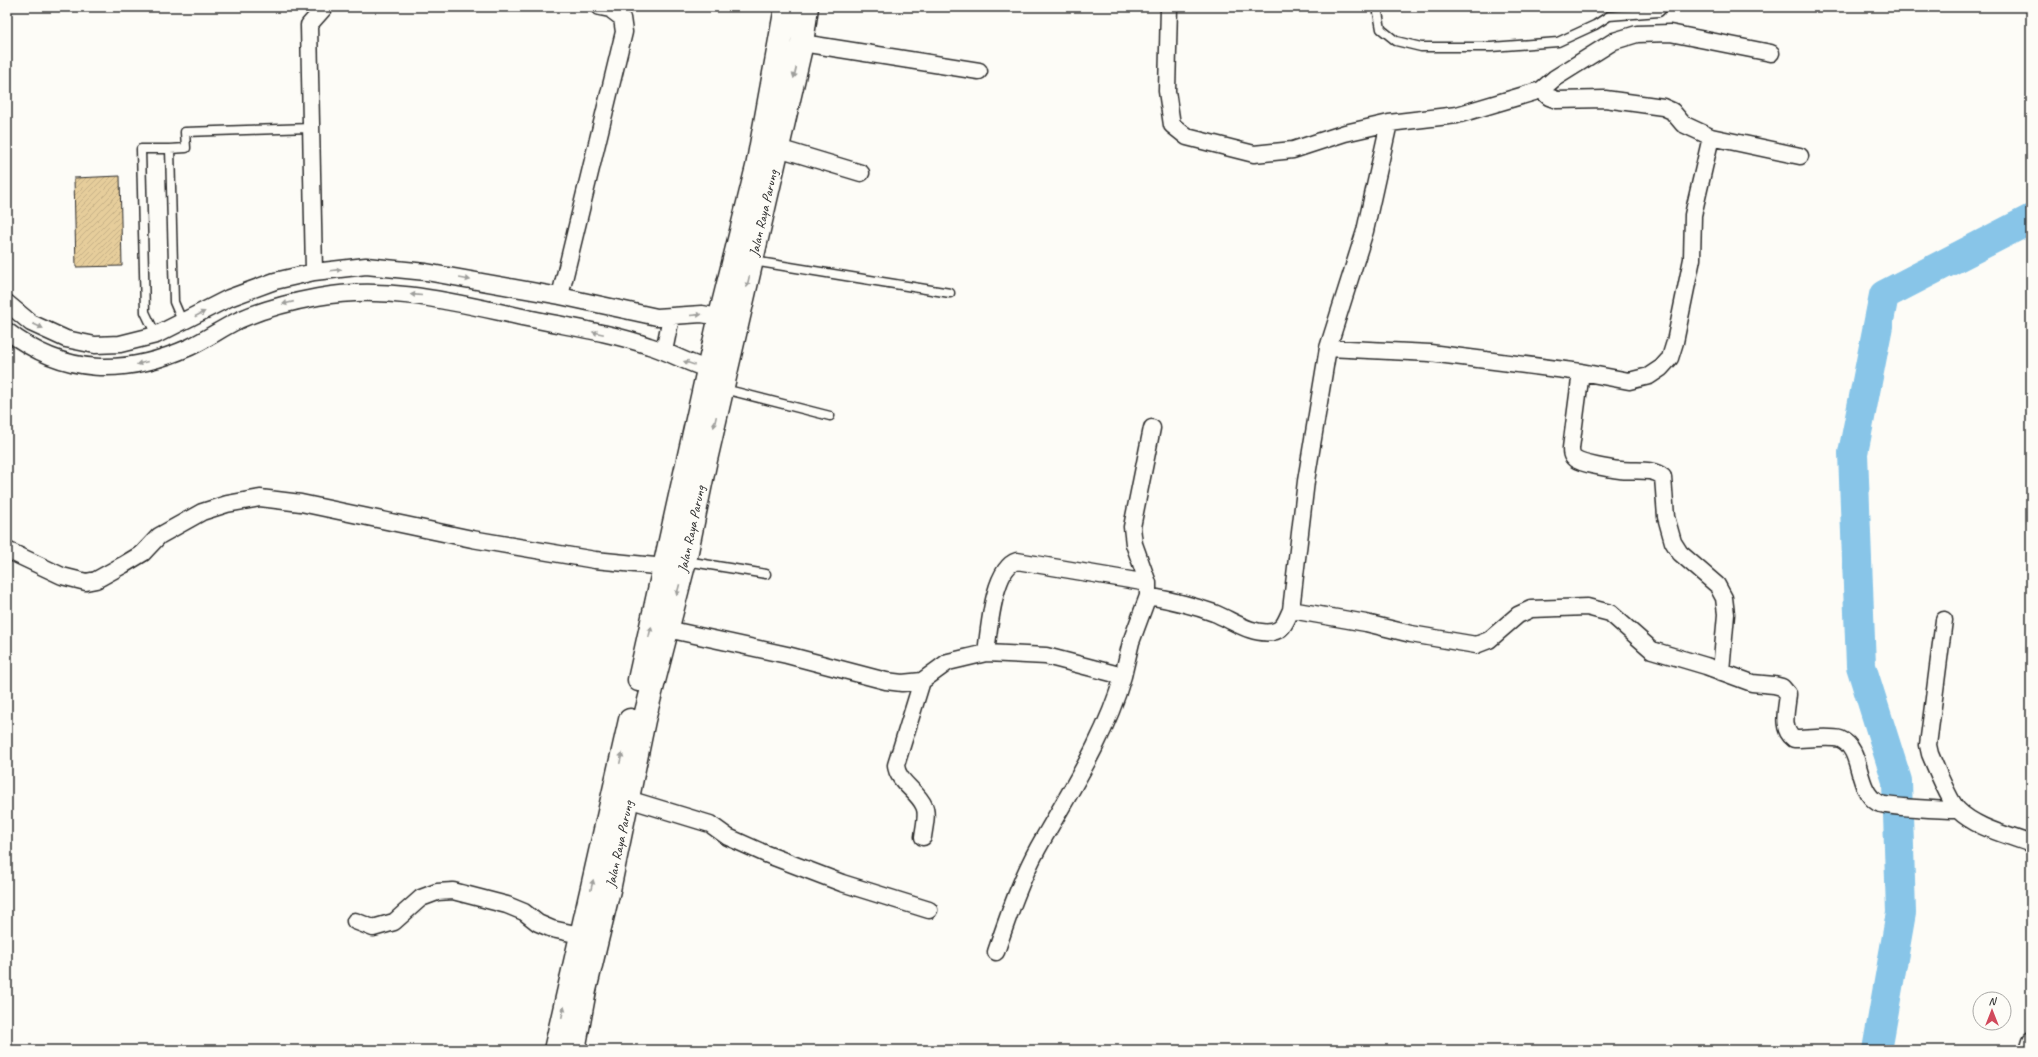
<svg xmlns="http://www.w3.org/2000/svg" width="2038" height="1057" font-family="Caveat,sans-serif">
	<defs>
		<pattern id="building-hatch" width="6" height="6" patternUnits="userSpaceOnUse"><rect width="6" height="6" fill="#e6cd9b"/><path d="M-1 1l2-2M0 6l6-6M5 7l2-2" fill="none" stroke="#c5b086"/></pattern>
	</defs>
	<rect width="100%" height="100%" fill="#fdfcf7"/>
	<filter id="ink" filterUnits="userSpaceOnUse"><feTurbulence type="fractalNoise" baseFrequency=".025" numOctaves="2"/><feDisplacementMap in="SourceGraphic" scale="8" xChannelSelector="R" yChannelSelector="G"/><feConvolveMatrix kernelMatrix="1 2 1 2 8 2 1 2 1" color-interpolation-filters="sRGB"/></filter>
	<g filter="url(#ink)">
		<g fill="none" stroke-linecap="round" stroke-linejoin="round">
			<path stroke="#88c5e8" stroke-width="30" d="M 1877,1050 L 1901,913 L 1897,781 L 1861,666 L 1853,453 L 1884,295 L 2031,219"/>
		</g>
		<path fill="url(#building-hatch)" stroke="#2b2b2b" d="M 120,176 L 122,266 L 76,267 L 74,178 Z"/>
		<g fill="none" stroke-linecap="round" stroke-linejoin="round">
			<defs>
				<path id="service" d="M 1377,7 L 1381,29 L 1396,41 L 1421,47 L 1491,47 L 1558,42 L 1595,25 L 1609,16 L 1659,12 L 1664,7
					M 170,149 L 186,148 L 185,132 L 311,128
					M 753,261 L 950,293
					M 156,335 L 145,312 L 141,149 L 170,149 L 174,302 L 183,323
					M 724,389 L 830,416
					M 686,561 L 766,574"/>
				<path id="minor" d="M 1169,7 L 1167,91 L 1172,125 L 1187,137 L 1254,154 L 1293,150 L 1345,133 L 1389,123 L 1457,115 L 1541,90 L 1555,78 L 1614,41 L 1637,34 L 1670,33 L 1771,53
					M 802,43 L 979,71
					M 1541,90 L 1549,97 L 1557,100 L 1605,99 L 1663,107 L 1672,111 L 1683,124 L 1711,137 L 1800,156
					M 778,148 L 861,173
					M 314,272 L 309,25 L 325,7
					M 560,296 L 624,32 L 622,18 L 610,9 L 600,7
					M 7,303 L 31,323 L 66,339 L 95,345 L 120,344 L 156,335 L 229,298 L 275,281 L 314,272 L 366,266 L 426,272 L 560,296 L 657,317 L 702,314 L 730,319
					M 7,331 C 65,376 125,376 190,347 C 207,339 222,328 239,320 C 264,309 291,302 318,297 C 392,284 460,304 532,319 C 571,327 611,333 649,346 C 673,353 691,366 718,372
					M 1328,348 L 1365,231 L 1389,123
					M 664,351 L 671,317
					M 1581,372 L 1571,448 C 1571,452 1571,456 1575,459 C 1581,464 1611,469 1620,470 C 1633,472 1652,467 1663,477 L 1666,517 L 1673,542 L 1680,553 L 1717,585 L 1724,598 L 1726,614 L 1721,672
					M 7,550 L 62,576 L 86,582 L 96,580 L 123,565 L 143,553 L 159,536 L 202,512 L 227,504 L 260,498 L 301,503 L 472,539 L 595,560 L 665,567
					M 1148,596 C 1170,600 1192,605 1214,613 C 1232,620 1251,635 1272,632 C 1284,630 1286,620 1291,610 L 1306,481 L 1328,348 L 1430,353 L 1581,372 L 1629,381 L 1649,376 L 1661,368 L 1670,358 L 1675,342 L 1692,259 L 1693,215 L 1711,137
					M 1291,610 L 1366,623 L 1411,634 L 1476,645 L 1489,640 L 1518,615 L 1531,609 L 1587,607 L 1610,613 L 1652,650 L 1706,666 L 1752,683 L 1774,685 L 1782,687 L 1788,694 C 1787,709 1780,729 1794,739 C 1806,739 1830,736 1840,739 C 1864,749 1854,789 1878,803 C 1885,807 1945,810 1957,810
					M 1944,620 L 1928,745 L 1930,754 C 1935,766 1950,802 1958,810 C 1976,828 2008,835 2031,844
					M 667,629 L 787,655 L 886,681 L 902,683 L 922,681 L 948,662 L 986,653 L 1046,656 L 1123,676 L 1131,642 L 1148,596 L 1148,583 L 1134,544 L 1132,527 L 1152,428
					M 986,653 C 989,631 993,568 1017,561 L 1148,583
					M 922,681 L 896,765 C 897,782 918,791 924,806 C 928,814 924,828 923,837
					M 628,799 L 710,824 L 728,837 L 766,854 L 842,883 L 929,910
					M 355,921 L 373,928 L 394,922 L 421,898 L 437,892 L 453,891 L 507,905 L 524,912 L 538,923 L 552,929 L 580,935
					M 996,952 C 1008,917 1020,881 1038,848 C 1070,791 1105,739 1123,676
					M 2028,1050 L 2031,1040"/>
				<path id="trunk" d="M 639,680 L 720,316 L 757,167 L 786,7
					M 555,1050 L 630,720
					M 574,1050 L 585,990 L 609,890 L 644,720 L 685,561 L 705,464 L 802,43 L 807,7"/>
			</defs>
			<use href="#service" stroke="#2b2b2b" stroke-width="11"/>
			<use href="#minor" stroke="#2b2b2b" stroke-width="19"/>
			<use href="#trunk" stroke="#2b2b2b" stroke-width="25"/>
			<use href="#service" stroke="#fdfcf7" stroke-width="8"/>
			<use href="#minor" stroke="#fdfcf7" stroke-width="16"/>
			<use href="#trunk" stroke="#fdfcf7" stroke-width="22"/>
		</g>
		<defs><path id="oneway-solid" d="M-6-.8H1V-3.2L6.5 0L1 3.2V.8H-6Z"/></defs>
		<g fill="#9e9e9b">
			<use href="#oneway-solid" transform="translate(795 73) rotate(103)"/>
			<use href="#oneway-solid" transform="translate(336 270) rotate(-7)"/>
			<use href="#oneway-solid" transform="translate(465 279) rotate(10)"/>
			<use href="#oneway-solid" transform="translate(748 282) rotate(103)"/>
			<use href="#oneway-solid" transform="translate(416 295) rotate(-175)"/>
			<use href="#oneway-solid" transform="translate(288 303) rotate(167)"/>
			<use href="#oneway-solid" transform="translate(200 314) rotate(-28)"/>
			<use href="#oneway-solid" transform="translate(696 315) rotate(-5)"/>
			<use href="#oneway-solid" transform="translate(38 326) rotate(25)"/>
			<use href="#oneway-solid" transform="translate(598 333) rotate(-168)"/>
			<use href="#oneway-solid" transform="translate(142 363) rotate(166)"/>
			<use href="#oneway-solid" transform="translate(689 363) rotate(-161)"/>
			<use href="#oneway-solid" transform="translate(715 422) rotate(103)"/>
			<use href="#oneway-solid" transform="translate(678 590) rotate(105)"/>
			<use href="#oneway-solid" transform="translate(650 632) rotate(-77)"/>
			<use href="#oneway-solid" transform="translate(621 758) rotate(-77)"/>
			<use href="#oneway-solid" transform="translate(592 885) rotate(-77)"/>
			<use href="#oneway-solid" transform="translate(563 1012) rotate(-77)"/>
		</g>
	</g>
	<g text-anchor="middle" stroke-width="3" stroke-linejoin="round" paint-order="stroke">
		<g font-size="14" fill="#2b2b2b" stroke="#fdfcf7">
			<text transform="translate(763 213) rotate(-77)" y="5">Jalan Raya Parung</text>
			<text transform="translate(691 529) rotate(-78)" y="5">Jalan Raya Parung</text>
			<text transform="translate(619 844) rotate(-78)" y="5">Jalan Raya Parung</text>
		</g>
	</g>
	<rect width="2038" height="1057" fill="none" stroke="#fdfcf7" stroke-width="24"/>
	<rect x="12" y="12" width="2014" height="1033" fill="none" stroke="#2b2b2b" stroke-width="1.5" filter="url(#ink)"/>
	<g transform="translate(1992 1011)"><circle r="19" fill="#fdfcf7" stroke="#a9a8a5"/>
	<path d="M0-3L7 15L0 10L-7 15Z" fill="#d1495b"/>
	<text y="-6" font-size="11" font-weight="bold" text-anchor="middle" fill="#2b2b2b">N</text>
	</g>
</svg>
